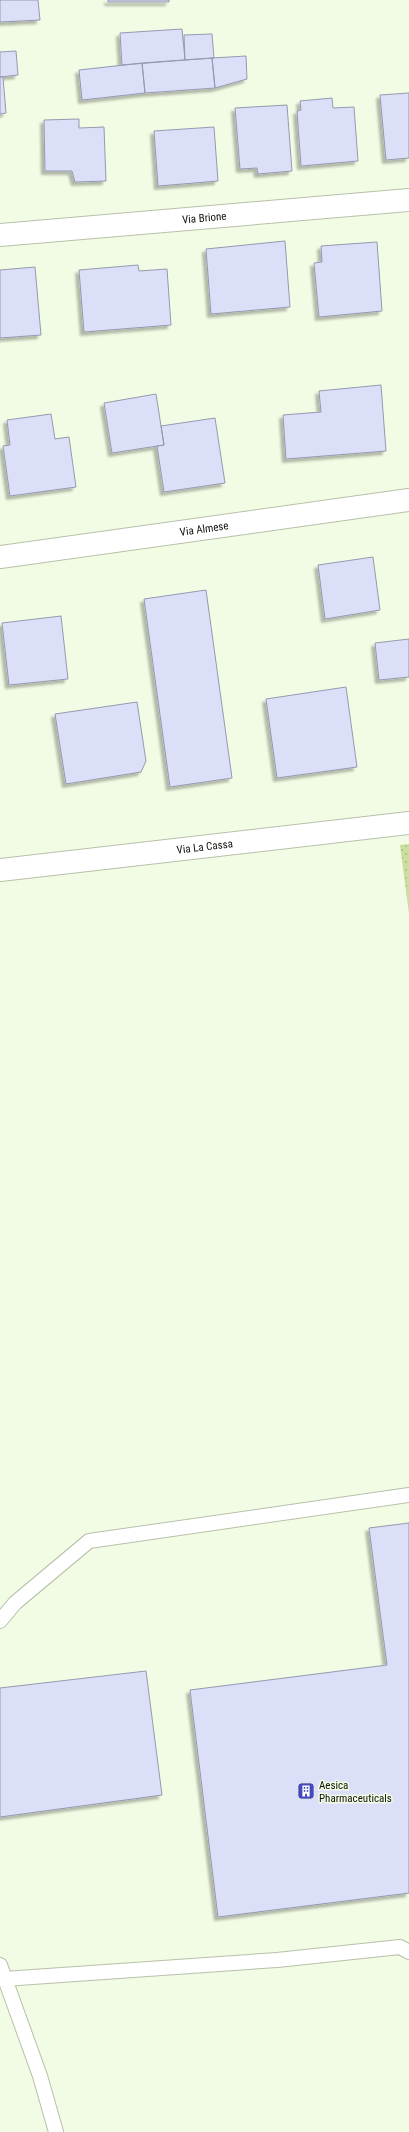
<svg xmlns="http://www.w3.org/2000/svg" width="409" height="2132" font-family="'Roboto Condensed',sans-serif">
	<defs>
		<pattern id="grass-dots" width="8" height="8" patternUnits="userSpaceOnUse"><rect width="8" height="8" fill="#c8e09c"/><path d="M2 2h.1M6 6h.1" fill="none" stroke="#abbf85" stroke-width="1.8" stroke-linecap="round"/></pattern>
		<filter id="shadow"><feDropShadow dx="-3.5" dy="3.5" stdDeviation="1" flood-color="#0004"/></filter>
	</defs>
	<rect width="100%" height="100%" fill="#f2fbe4"/>
	<path fill="url(#grass-dots)" d="M 409,844 L 409,914 L 400,845 Z"/>
	<path fill="#dbe0f8" stroke="#9599af" filter="url(#shadow)" d="M 0,0 L 38,0 L 40,20 L 0,22 Z
		M 108,0 L 169,0 L 169,2 L 108,2 Z
		M 182,29 L 185,60 L 122,65 L 120,33 Z
		M 212,34 L 214,58 L 185,60 L 184,35 Z
		M 16,51 L 18,75 L 0,77 L 0,52 Z
		M 246,56 L 247,79 L 215,88 L 212,58 Z
		M 212,58 L 215,88 L 145,93 L 142,63 Z
		M 142,63 L 145,93 L 82,100 L 79,70 Z
		M 0,77 L 3,77 L 6,113 L 0,114 Z
		M 409,93 L 409,158 L 386,160 L 380,95 Z
		M 332,98 L 333,108 L 354,107 L 358,161 L 301,166 L 297,111 L 301,110 L 300,101 Z
		M 287,105 L 292,171 L 258,174 L 257,168 L 240,169 L 235,108 Z
		M 79,119 L 79,128 L 104,127 L 106,181 L 75,182 L 72,171 L 45,171 L 44,120 Z
		M 214,127 L 218,181 L 158,186 L 154,131 Z
		M 285,241 L 290,307 L 211,314 L 206,249 Z
		M 377,242 L 382,311 L 319,317 L 314,263 L 322,262 L 321,246 Z
		M 138,265 L 139,271 L 167,269 L 171,325 L 84,332 L 79,270 Z
		M 35,267 L 41,335 L 0,338 L 0,270 Z
		M 381,385 L 386,451 L 286,459 L 283,415 L 321,412 L 319,391 Z
		M 156,394 L 164,445 L 112,453 L 104,403 Z
		M 51,414 L 55,439 L 69,437 L 76,487 L 10,496 L 3,446 L 10,445 L 7,420 Z
		M 215,418 L 225,483 L 164,492 L 157,446 L 164,445 L 161,426 Z
		M 373,557 L 380,610 L 325,619 L 318,565 Z
		M 206,590 L 232,778 L 170,787 L 144,599 Z
		M 61,616 L 68,679 L 9,685 L 2,623 Z
		M 409,639 L 409,677 L 379,680 L 375,643 Z
		M 346,687 L 357,767 L 277,778 L 266,699 Z
		M 137,702 L 146,761 L 141,772 L 66,784 L 55,714 Z
		M 409,1523 L 409,1893 L 218,1917 L 190,1690 L 387,1665 L 369,1528 Z
		M 146,1671 L 162,1795 L 0,1817 L 0,1688 Z"/>
	<g fill="none" stroke-linecap="round" stroke-linejoin="round">
		<defs>
			<path id="service" d="M 0,1621 L 15,1603 L 89,1541 L 409,1495
				M 0,1965 L 40,2076 L 56,2132
				M 4,1979 L 277,1960 L 400,1947 L 409,1952"/>
			<g id="minor">
				<path id="s1" d="M 0,235 L 409,200"/>
				<path id="s2" d="M 0,557 L 409,500"/>
				<path id="s3" d="M 0,870 L 409,823"/>
			</g>
		</defs>
		<use href="#service" stroke="#b8c0aa" stroke-width="16"/>
		<use href="#minor" stroke="#b8c0aa" stroke-width="24"/>
		<use href="#service" stroke="#fff" stroke-width="14"/>
		<use href="#minor" stroke="#fff" stroke-width="22"/>
	</g>
	<defs>
		<symbol id="building-square" viewBox="-11 -11 22 22"><rect x="-9" y="-9" width="18" height="18" rx="4" fill="#4549be" stroke="#f2fbe4"/><path d="M-4-6H4V6H1V3H-1V6H-4ZM-2.5-4.3h1.7v1.8h-1.7ZM.8-4.3h1.7v1.8H.8ZM-2.5-1h1.7V.8h-1.7ZM.8-1h1.7V.8H.8Z" fill="#fff"/></symbol>
	</defs>
	<g fill-rule="evenodd">
		<use href="#building-square" x="296" y="1781" width="20" height="20"/>
	</g>
	<g text-anchor="middle" stroke-width="3" stroke-linejoin="round" paint-order="stroke">
		<g font-size="11" fill="#0e1109" stroke="#f2fbe4">
			<text dy="4" stroke="none"><textPath href="#s1" startOffset="205">Via Brione</textPath></text>
			<text dy="4" stroke="none"><textPath href="#s2" startOffset="206">Via Almese</textPath></text>
			<text dy="4" stroke="none"><textPath href="#s3" startOffset="206">Via La Cassa</textPath></text>
		</g>
		<g font-size="11" fill="#0e1109" stroke="#f2fbe4" text-anchor="start">
			<text x="319" y="1789">Aesica<tspan x="319" dy="13">Pharmaceuticals</tspan></text>
		</g>
	</g>
</svg>
